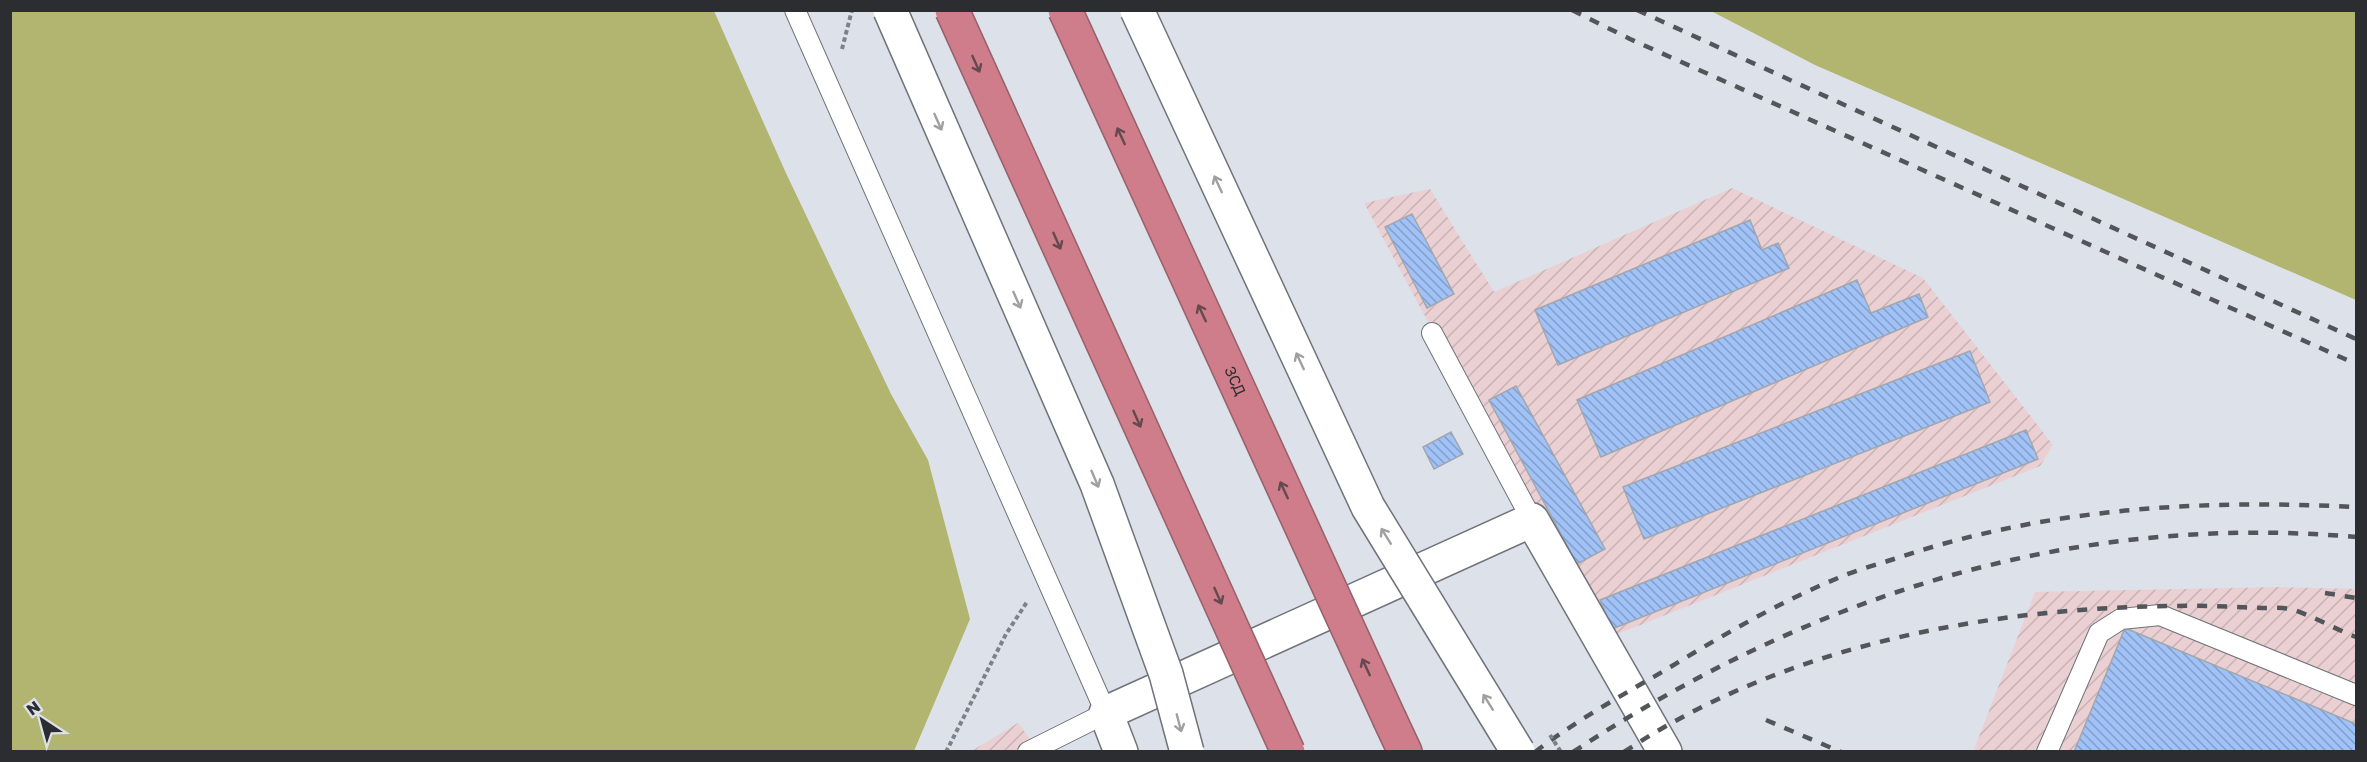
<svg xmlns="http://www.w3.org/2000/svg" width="2367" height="762" font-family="'Golos Text',sans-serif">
	<defs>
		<pattern id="industrial-furrows" width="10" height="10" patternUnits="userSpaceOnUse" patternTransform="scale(1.5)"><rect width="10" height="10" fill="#ead0d2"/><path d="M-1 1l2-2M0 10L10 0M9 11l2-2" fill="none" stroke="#c9b3b5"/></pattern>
		<pattern id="building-back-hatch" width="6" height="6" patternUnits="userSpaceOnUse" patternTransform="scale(1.5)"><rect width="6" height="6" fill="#a1c2f6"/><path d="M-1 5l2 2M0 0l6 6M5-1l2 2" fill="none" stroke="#839ec8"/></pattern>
	</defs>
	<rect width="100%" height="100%" fill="#dde1e9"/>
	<path fill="url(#industrial-furrows)" d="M 1732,188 L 1923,278 L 2053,445 L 2040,466 L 1600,641 L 1364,203 L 1430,189 L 1494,292 Z
		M 2279,587 L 2356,589 L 2356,751 L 1973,752 L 2035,592 Z
		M 1018,723 L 1039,751 L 970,752 Z"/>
	<path fill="#b1b56f" d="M 10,11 L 714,11 L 785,171 L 891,394 L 928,460 L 970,619 L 914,751 L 11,751 Z
		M 1711,11 L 2356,11 L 2356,300 L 1815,65 Z"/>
	<path fill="url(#building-back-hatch)" stroke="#a2a6ae" stroke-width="1.5" d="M 1412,214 L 1454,294 L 1427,308 L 1385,227 Z
		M 1750,220 L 1762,250 L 1778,243 L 1789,268 L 1558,365 L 1535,310 Z
		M 1857,280 L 1871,313 L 1919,294 L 1928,317 L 1601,457 L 1577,400 Z
		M 1970,351 L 1990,402 L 1644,539 L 1623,487 Z
		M 1516,386 L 1605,549 L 1577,564 L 1489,400 Z
		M 2026,430 L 2038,459 L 1612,629 L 1600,600 Z
		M 1451,432 L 1463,454 L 1434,469 L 1423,447 Z
		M 2125,628 L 2356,724 L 2356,752 L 2074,752 Z"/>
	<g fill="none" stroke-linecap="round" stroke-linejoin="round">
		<defs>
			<path id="service" d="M 795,10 L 1106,713 L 1028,752
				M 1432,333 L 1532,520
				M 2047,752 L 2099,633 L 2121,619 L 2160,615 L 2356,695"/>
			<path id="minor" d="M 1121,752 L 1106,713 L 1532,520 L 1665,752"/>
			<path id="motorway" d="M 1390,720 L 1405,752"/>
		</defs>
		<use href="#service" stroke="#6f737a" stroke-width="22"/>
		<use href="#minor" stroke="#6f737a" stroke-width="36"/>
		<use href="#motorway" stroke="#96616a" stroke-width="36"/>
		<path stroke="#7e8186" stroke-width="4" stroke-dasharray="4.5 3" stroke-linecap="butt" d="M 842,49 L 852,10
			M 946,752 L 1006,634 L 1027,602"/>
		<use href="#service" stroke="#fff" stroke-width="20"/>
		<use href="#minor" stroke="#fff" stroke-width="33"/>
		<use href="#motorway" stroke="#cf7d8a" stroke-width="33"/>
		<path stroke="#525559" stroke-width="4.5" stroke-dasharray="10 10" stroke-linecap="butt" d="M 1572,10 L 1630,39 L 2356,364
			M 1637,10 L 2356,339
			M 2325,593 L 2356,598
			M 1766,720 L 1841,752
			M 1535,752 C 1574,722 1619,697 1662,672 C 1718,638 1777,603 1838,578 C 1856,570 1876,565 1894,559 C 2045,508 2199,499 2356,507
			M 1573,752 C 1811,596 2070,512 2356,537
			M 1624,752 C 1785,645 1986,608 2175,606 C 2204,605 2233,607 2262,608 C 2272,608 2284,607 2294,610 C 2315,617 2335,629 2356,637"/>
		<defs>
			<path id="secondary-bridge" d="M 890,10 L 1097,484 L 1166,674 L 1187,752
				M 1137,10 L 1368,507 L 1518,752"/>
			<g id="motorway-bridge">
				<path d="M 952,10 L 1288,752"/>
				<path id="s1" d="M 1065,10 L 1390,720"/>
			</g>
		</defs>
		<use href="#secondary-bridge" stroke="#6f737a" stroke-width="36" stroke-linecap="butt"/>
		<use href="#motorway-bridge" stroke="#96616a" stroke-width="36" stroke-linecap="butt"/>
		<path stroke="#7e8186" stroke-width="4" stroke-dasharray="4.5 3" stroke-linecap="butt" d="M 1550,735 L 1561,752"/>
		<use href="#secondary-bridge" stroke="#fff" stroke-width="33"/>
		<use href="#motorway-bridge" stroke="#cf7d8a" stroke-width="33"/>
	</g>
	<defs><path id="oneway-shaft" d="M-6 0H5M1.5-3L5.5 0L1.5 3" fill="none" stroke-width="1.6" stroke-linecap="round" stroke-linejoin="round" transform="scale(1.5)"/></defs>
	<g stroke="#644950">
		<use href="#oneway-shaft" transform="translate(976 64) rotate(66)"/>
		<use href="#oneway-shaft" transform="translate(1121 136) rotate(-115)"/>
		<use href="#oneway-shaft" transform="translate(1057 241) rotate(66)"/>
		<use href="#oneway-shaft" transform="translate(1202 313) rotate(-115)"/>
		<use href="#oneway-shaft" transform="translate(1137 419) rotate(66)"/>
		<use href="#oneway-shaft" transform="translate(1284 490) rotate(-115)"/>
		<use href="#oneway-shaft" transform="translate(1218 596) rotate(66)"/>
		<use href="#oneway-shaft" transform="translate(1366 667) rotate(-115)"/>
	</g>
	<g stroke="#a0a0a2">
		<use href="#oneway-shaft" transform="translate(938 122) rotate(66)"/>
		<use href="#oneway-shaft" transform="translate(1218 184) rotate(-115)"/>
		<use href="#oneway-shaft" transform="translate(1017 300) rotate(66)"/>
		<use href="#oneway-shaft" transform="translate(1300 361) rotate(-115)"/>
		<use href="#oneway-shaft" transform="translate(1095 479) rotate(67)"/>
		<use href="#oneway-shaft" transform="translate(1386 536) rotate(-122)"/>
		<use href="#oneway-shaft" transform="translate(1488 702) rotate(-122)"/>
		<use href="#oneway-shaft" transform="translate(1179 723) rotate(75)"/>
	</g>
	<g text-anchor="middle" stroke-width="6" stroke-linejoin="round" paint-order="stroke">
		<g font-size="15" fill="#2b2d30" stroke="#dde1e9">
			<text dy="5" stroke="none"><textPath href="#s1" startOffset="408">ЗСД</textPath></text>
		</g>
	</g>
	<rect width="2367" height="762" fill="none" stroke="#2b2d30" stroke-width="24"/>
	<g transform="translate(42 720) rotate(324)" stroke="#dde1e9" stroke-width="4.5" paint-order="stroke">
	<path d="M0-4.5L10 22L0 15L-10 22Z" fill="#2b2d30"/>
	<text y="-9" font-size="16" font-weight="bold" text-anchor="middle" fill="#2b2d30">N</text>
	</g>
</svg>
